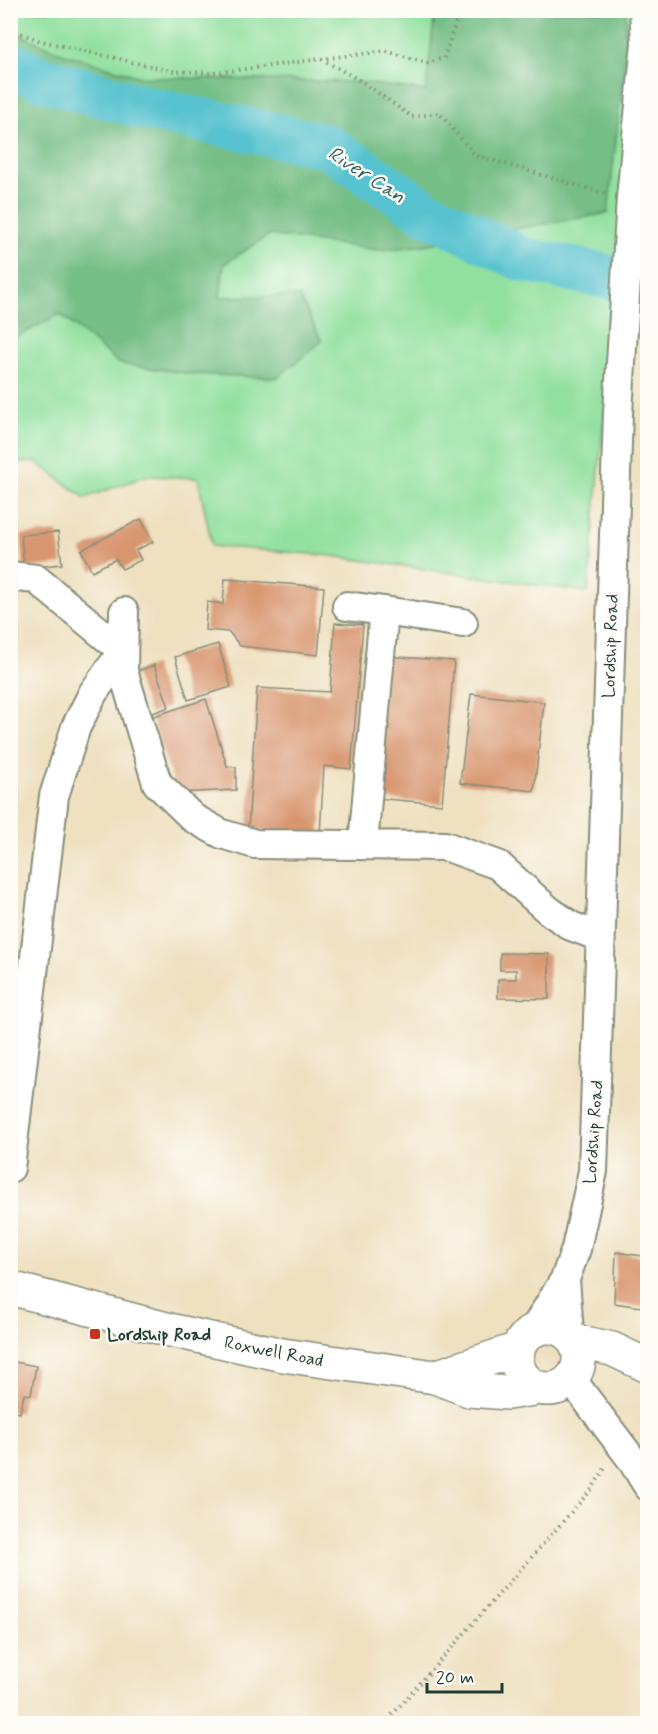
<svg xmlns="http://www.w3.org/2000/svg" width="658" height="1734" font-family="Mynerve,sans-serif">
	<rect width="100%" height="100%" fill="#fdfcf7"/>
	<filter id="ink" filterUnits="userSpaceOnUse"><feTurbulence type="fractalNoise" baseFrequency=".0167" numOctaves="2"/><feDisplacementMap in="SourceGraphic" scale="12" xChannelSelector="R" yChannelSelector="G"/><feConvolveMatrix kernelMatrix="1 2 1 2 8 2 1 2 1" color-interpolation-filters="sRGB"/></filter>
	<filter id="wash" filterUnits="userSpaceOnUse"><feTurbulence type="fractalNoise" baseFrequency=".008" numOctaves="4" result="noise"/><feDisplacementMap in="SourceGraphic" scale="24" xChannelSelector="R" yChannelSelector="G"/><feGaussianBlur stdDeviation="1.35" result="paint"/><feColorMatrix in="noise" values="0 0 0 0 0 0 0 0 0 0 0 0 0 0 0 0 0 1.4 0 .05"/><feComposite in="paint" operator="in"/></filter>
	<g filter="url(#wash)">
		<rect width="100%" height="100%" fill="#efe0c0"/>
		<path fill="#91e09e" stroke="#588e69" stroke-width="1.5" d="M 399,10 L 434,13 L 435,10 L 647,11 L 647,323 L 613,317 L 588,592 L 324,555 L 212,546 L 198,478 L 146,476 L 85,498 L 36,462 L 11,463 L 10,11 Z"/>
		<path fill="#74be85" stroke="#4a7e5c" stroke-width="1.5" d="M 435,11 L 626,11 L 625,56 L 608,213 L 418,246 L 379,250 L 269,235 L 224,264 L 220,297 L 299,296 L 322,341 L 277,378 L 193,374 L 120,364 L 60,314 L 11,340 L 11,30 L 61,53 L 141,77 L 358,82 L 426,91 Z"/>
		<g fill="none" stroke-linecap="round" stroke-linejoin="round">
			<path stroke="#56c2cf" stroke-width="45" d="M 10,63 L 40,78 L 154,110 L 327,146 L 425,211 L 522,259 L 648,285"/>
		</g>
		<g id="blocks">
			<path fill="#d8956e" d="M 141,519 L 153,542 L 136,550 L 141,560 L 122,569 L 116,559 L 92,571 L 81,550 Z
				M 58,532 L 62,564 L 24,568 L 21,535 Z
				M 225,579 L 324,587 L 318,655 L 240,646 L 229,632 L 205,630 L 207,602 L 223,604 Z
				M 335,623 L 363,625 L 351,769 L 324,766 L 320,834 L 248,830 L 257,688 L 330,692 Z
				M 218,644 L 231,687 L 188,700 L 175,657 Z
				M 386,656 L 454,661 L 442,804 L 374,798 Z
				M 154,665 L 169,707 L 150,714 L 134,672 Z
				M 471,694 L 544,702 L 534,791 L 460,783 Z
				M 206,699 L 227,766 L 236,767 L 236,790 L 177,793 L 151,717 Z
				M 500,953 L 549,954 L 549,999 L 498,998 L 498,979 L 516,979 L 516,970 L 500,970 Z
				M 616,1252 L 648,1257 L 648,1308 L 614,1303 Z
				M 10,1361 L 36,1366 L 31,1395 L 24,1394 L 20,1413 L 10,1411 Z"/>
		</g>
	</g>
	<g filter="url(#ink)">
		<use href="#blocks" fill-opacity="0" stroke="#878e7a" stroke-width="1.5"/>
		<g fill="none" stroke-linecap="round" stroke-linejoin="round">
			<defs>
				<path id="minor" d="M 10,576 L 36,579 L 123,651 L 93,693 L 76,727 L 54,796 L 10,1168
					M 347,606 L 384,611
					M 124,612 L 123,671 L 157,783 L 193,818 L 222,834 L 255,844 L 445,846 L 498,865 L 548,910 L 571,926 L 600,937
					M 363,844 L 384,611 L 463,623
					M 565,1279 L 569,1333
					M 534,1330 L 565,1279 L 576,1249 L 593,1171 L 618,413 L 631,198 L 646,43 L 644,10
					M 571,1379 L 630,1457 L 648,1486"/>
				<path id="major" d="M 10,1288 L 170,1330 L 283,1355 L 435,1377 L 469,1390 L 508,1393 L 541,1388
					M517 1358a31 31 0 1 1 62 0a31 31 0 1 1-62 0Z
					M 575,1341 L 612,1349 L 648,1366
					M 435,1377 L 518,1349"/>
			</defs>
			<use href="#minor" stroke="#878e7a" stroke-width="32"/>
			<use href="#major" stroke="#878e7a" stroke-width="36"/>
			<path stroke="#878e7a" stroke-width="4" stroke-dasharray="1.5 4.5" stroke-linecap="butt" d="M 10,29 L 41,41 L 171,71 L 216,73 L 321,59 L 361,81 L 412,117 L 439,113 L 475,155 L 606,194
				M 321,59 L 386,51 L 427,63 L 444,58 L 460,10
				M 384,1724 L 591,1490 L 605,1468"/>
			<use href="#minor" stroke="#fff" stroke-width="28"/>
			<use href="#major" stroke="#fff" stroke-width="33"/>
		</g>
	</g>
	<rect fill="#c8321e" stroke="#fdfcf7" stroke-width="2" x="89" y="1328" width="12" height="12" rx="3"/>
	<g text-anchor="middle" stroke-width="5" stroke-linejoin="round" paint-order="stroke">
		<g font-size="18" fill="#1f3d34" stroke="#fdfcf7">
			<text transform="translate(610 646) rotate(-88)" y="6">Lordship Road</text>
			<text transform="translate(593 1132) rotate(-86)" y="6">Lordship Road</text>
			<text transform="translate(274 1351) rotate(11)" y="6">Roxwell Road</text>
		</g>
		<g font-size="18" font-weight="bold" fill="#1f3d34" stroke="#fdfcf7" text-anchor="start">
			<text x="107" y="1340">Lordship Road</text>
		</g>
		<g font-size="20" font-style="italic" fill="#2d5e5b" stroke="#fdfcf7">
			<text transform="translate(367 174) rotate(33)" y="7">River Can</text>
		</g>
	</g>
	<rect width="658" height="1734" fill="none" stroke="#fdfcf7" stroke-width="36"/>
	<path d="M427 1683v9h75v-9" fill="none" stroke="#1f3d34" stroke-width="3"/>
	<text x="436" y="1683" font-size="18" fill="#1f3d34" stroke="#fdfcf7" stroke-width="4.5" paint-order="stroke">20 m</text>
</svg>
